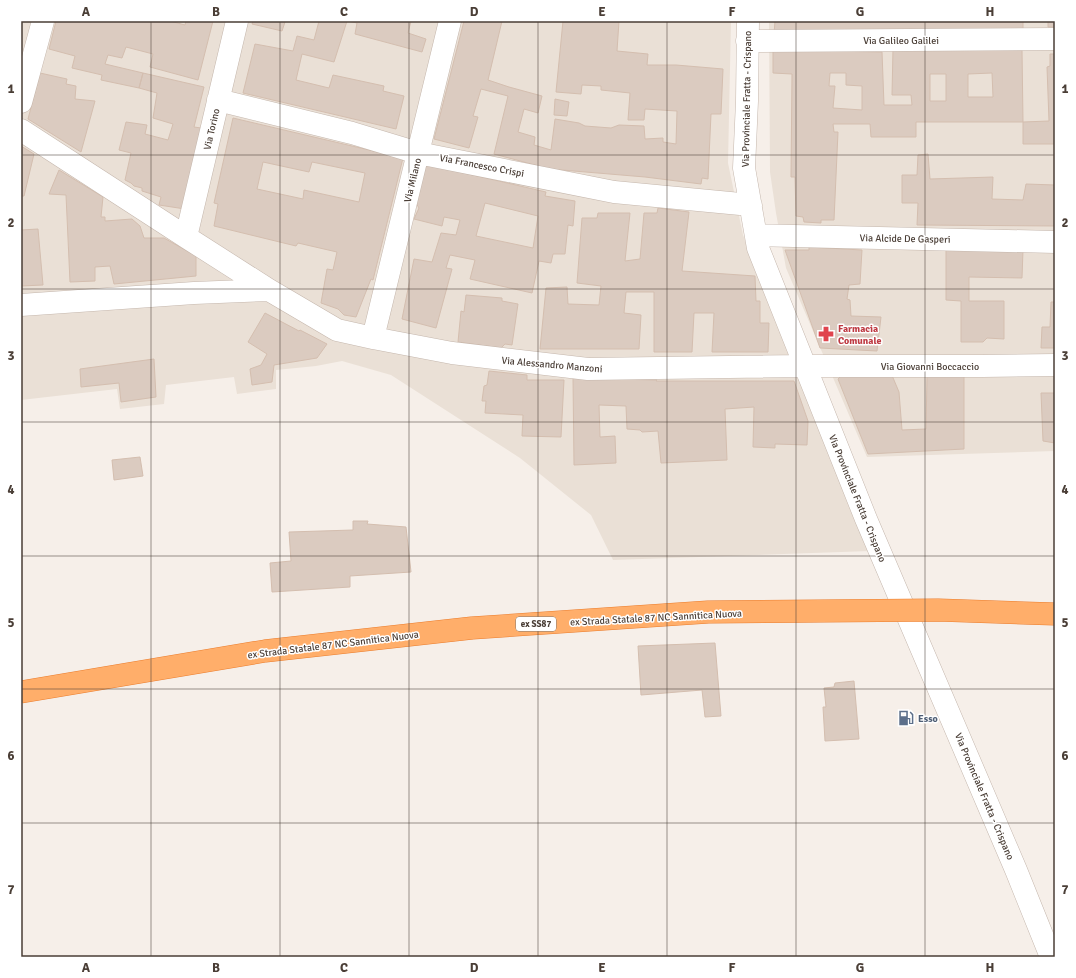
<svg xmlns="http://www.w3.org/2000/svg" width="1076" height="978" font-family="Signika,sans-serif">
	<rect width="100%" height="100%" fill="#f6efe9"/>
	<path fill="#eae0d6" d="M 21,21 L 731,21 L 728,163 L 743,235 L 765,294 L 870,551 L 613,560 L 591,515 L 520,458 L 391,375 L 342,361 L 316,366 L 276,370 L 276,389 L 237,394 L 234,377 L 166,385 L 164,404 L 120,409 L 117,389 L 21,400 Z
		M 769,21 L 1055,21 L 1055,451 L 867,457 L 786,268 L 776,213 L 770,172 Z"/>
	<path fill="#dbcbc0" stroke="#d4beaf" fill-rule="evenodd" d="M 56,21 L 170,21 L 185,25 L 186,21 L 213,21 L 198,80 L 150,67 L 153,54 L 126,47 L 122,58 L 108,55 L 105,64 L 143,73 L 139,88 L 101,80 L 102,75 L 72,68 L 75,56 L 49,49 Z
		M 253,21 L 280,21 L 285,22 L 282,31 L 252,24 Z
		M 319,21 L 347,21 L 334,62 L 302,54 L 296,80 L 329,88 L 333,75 L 384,86 L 383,91 L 404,96 L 396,129 L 243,93 L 255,44 L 293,51 L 297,36 L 314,40 Z
		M 348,21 L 411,21 L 408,33 L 426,39 L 422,52 L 355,34 L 357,23 Z
		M 464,21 L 502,21 L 488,80 L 509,87 L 542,96 L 538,113 L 524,109 L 518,132 L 535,137 L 534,145 L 551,150 L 555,119 L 579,123 L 585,126 L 611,128 L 619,125 L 644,126 L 645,139 L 663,138 L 663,142 L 676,144 L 677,111 L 645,109 L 644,120 L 628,120 L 630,93 L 601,90 L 601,86 L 582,85 L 581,94 L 556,92 L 563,21 L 619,21 L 617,51 L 648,54 L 647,65 L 676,65 L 723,69 L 721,114 L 711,114 L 708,179 L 702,178 L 701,184 L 645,177 L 550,169 L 494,154 L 508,96 L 481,89 L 473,116 L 478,117 L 469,148 L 434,139 Z
		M 775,21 L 1023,21 L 1023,34 L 774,34 Z
		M 1048,21 L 1055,21 L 1055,27 L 1048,27 Z
		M 893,49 L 1022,50 L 1023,122 L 916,122 L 916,137 L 871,137 L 870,124 L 833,124 L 834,132 L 838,132 L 834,220 L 821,220 L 821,223 L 804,222 L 803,217 L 796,216 L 795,177 L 791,177 L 792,74 L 773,73 L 773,50 L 882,52 L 884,105 L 912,105 L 911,95 L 892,95 ZM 830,73 L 846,73 L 846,85 L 862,86 L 862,110 L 833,108 L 835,86 L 829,86 ZM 992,73 L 993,97 L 968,97 L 968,74 ZM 930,74 L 946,74 L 946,101 L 930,101 Z
		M 1050,54 L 1055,54 L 1055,146 L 1055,144 L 1023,144 L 1023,122 L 1049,121 L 1047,67 L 1050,66 Z
		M 40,73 L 67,79 L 66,84 L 76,86 L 75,99 L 95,101 L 81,152 L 28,119 Z
		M 143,73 L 204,87 L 194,127 L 201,128 L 185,209 L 159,205 L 161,197 L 142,191 L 142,188 L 134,186 L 131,183 L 125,180 L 131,153 L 119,150 L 126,122 L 147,125 L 145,134 L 168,140 L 173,124 L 153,118 L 157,93 L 139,88 Z
		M 555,99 L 569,102 L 567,116 L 554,115 Z
		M 233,118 L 403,158 L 373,280 L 371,279 L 356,317 L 344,315 L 338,309 L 321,303 L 327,269 L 333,270 L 337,252 L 298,243 L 296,246 L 214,226 L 218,204 L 214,203 ZM 263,162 L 309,172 L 312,162 L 365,173 L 359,202 L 304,190 L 303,199 L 257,189 Z
		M 21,146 L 34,154 L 24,196 L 21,196 Z
		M 928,154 L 930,179 L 993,177 L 992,199 L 1023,200 L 1026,184 L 1055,185 L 1055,226 L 917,225 L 918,203 L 902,203 L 902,175 L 917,175 L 918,155 Z
		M 425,164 L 546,192 L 545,196 L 575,201 L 573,226 L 568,225 L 565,254 L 553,254 L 551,263 L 539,261 L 532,293 L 470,279 L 475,260 L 450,255 L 446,268 L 452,269 L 436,328 L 402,319 L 414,259 L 432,262 L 441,233 L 456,235 L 460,220 L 444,217 L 442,226 L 414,219 L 419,208 L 416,203 ZM 485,203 L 538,216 L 533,248 L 476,236 Z
		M 59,170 L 103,197 L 101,217 L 105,217 L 105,221 L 132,219 L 140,226 L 144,238 L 164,238 L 196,256 L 196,276 L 114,284 L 110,266 L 95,267 L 95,281 L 70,282 L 66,195 L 49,194 Z
		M 658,208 L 689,212 L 682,271 L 755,276 L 756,301 L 760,301 L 760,323 L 769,323 L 768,352 L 712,352 L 714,313 L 694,313 L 692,352 L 654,352 L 654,292 L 626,292 L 624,313 L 641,315 L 639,349 L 540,349 L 546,288 L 567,287 L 568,304 L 599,305 L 601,286 L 577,283 L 582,218 L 597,218 L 598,213 L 630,213 L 625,261 L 640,259 L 644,213 L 657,213 Z
		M 38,229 L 43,285 L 21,286 L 21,230 Z
		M 809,247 L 862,250 L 860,284 L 849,285 L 847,299 L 850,300 L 851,316 L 881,317 L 877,351 L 820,348 L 785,250 L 809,250 Z
		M 946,249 L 1023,250 L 1022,278 L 969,277 L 969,301 L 1004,301 L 1004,339 L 987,338 L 983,342 L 961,342 L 961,301 L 946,300 Z
		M 466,295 L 502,298 L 502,301 L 518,304 L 512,345 L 505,344 L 501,348 L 458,342 L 461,311 L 464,312 Z
		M 1051,302 L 1055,302 L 1055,348 L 1041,348 L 1042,327 L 1050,327 Z
		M 265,313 L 299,331 L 300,330 L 327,344 L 317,358 L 274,365 L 272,382 L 252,385 L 250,369 L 261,365 L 267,354 L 248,342 Z
		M 154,359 L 156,397 L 121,402 L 119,383 L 81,387 L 80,369 Z
		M 489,371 L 527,375 L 527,380 L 564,380 L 561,437 L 522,436 L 523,415 L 485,413 L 486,401 L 482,401 L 484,386 L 487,385 Z
		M 891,373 L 899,392 L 902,430 L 926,429 L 927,376 L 964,375 L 964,449 L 868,454 L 838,379 L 842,375 Z
		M 573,378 L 657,380 L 656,381 L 794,381 L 808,421 L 807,445 L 775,444 L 775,448 L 753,447 L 754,407 L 725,409 L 727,460 L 661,463 L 658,431 L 642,432 L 640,430 L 627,429 L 626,406 L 599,405 L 600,437 L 615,436 L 616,463 L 574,465 Z
		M 1041,393 L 1055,393 L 1055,443 L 1043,441 Z
		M 140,457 L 143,476 L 114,480 L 112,460 Z
		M 353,521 L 368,521 L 367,524 L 406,527 L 411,572 L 350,576 L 350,587 L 272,592 L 270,563 L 291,561 L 289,532 L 353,530 Z
		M 715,643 L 721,716 L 705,717 L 702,690 L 641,695 L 638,646 Z
		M 854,681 L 859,739 L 825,741 L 823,707 L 826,707 L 824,688 L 834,687 L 835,683 Z"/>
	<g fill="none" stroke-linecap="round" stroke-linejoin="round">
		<defs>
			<path id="minor" d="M 748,21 L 747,101 L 744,168 L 758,248 L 866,519 L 1016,870 L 1051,957
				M 747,41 L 1055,39
				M 218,100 L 352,133 L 418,153 L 614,192 L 751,205
				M 21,102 L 43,21
				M 21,130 L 186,237 L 269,290 L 337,330 L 373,338 L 452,353 L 588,369 L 805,366 L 982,366 L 1055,365
				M 756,235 L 1055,242
				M 186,237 L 237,21
				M 21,305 L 194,293 L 269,290
				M 373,338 L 450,21"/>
		</defs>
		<use href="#minor" stroke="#c5b7ad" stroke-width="23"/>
		<use href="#minor" stroke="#fff" stroke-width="22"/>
		<defs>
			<path id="highway-bridge" d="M 21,692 L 265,651 L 472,628 L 708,612 L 938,610 L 1055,614"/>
		</defs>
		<use href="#highway-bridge" stroke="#eb7d2d" stroke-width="23" stroke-linecap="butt"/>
		<use href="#highway-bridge" stroke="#ffae6a" stroke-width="22"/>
	</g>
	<path fill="none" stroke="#4a3e36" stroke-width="1" stroke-opacity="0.55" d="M 151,21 L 151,957M 280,21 L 280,957M 409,21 L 409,957M 538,21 L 538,957M 667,21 L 667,957M 796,21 L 796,957M 925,21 L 925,957M 21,155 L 1055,155M 21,289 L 1055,289M 21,422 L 1055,422M 21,556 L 1055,556M 21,689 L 1055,689M 21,823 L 1055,823"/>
	<defs>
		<symbol id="pharmacy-bare" viewBox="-9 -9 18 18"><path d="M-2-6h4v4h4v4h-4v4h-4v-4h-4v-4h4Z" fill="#e0444e" stroke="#fff" stroke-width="2.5" paint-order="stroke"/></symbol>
		<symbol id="fuel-bare" viewBox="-9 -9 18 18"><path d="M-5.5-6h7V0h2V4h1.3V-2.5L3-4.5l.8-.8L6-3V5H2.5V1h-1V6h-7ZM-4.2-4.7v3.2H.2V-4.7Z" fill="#5c6f8a" stroke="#fff" stroke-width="2.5" paint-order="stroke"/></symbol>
	</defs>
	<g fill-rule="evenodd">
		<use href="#pharmacy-bare" x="815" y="323" width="22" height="22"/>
		<use href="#fuel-bare" x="895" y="707" width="22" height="22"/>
	</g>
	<g text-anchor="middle" stroke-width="3" stroke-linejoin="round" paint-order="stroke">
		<rect fill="#fff" stroke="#807872" stroke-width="1" x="516" y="617" width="40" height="14" rx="3"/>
		<g font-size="9" font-weight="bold" fill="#4a3e36">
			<text x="536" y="627">ex SS87</text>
		</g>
		<g font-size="10" fill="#4a3e36" stroke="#fff">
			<text x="901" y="44">Via Galileo Galilei</text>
			<text transform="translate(746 99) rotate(-89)" y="4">Via Provinciale Fratta - Crispano</text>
			<text transform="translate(211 129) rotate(-77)" y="4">Via Torino</text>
			<text transform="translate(482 165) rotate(11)" y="4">Via Francesco Crispi</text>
			<text transform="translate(412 180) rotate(-76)" y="4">Via Milano</text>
			<text transform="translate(905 238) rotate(1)" y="4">Via Alcide De Gasperi</text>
			<text transform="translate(552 364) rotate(5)" y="4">Via Alessandro Manzoni</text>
			<text x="930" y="370">Via Giovanni Boccaccio</text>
			<text transform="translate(858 498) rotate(68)" y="4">Via Provinciale Fratta - Crispano</text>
			<text transform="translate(656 617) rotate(-3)" y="4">ex Strada Statale 87 NC Sannitica Nuova</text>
			<text transform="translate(333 644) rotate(-7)" y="4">ex Strada Statale 87 NC Sannitica Nuova</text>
			<text transform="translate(985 796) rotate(67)" y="4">Via Provinciale Fratta - Crispano</text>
		</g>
		<g font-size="10" font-weight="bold" fill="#be3a42" stroke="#fff" text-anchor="start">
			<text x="838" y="332">Farmacia<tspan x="838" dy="12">Comunale</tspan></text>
		</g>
		<g font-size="10" font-weight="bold" fill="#4e5e75" stroke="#fff" text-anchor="start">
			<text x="918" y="722">Esso</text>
		</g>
	</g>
	<rect width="1076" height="978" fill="none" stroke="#ffffff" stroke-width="44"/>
	<rect x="22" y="22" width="1032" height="934" fill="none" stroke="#4a3e36" stroke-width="1.5"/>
	<g font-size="13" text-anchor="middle" font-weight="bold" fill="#4a3e36">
		<text x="86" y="16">A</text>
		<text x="216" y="16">B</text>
		<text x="344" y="16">C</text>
		<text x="474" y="16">D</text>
		<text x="602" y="16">E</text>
		<text x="732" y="16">F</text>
		<text x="860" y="16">G</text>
		<text x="990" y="16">H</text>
		<text x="11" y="93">1</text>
		<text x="1065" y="93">1</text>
		<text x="11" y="227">2</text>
		<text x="1065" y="227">2</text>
		<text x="11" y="360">3</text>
		<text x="1065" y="360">3</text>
		<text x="11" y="494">4</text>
		<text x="1065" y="494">4</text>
		<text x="11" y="627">5</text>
		<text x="1065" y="627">5</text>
		<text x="11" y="760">6</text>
		<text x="1065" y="760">6</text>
		<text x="11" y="894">7</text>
		<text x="1065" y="894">7</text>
		<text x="86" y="972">A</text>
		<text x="216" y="972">B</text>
		<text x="344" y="972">C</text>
		<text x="474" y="972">D</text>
		<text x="602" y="972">E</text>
		<text x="732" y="972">F</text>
		<text x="860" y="972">G</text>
		<text x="990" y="972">H</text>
	</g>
</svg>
